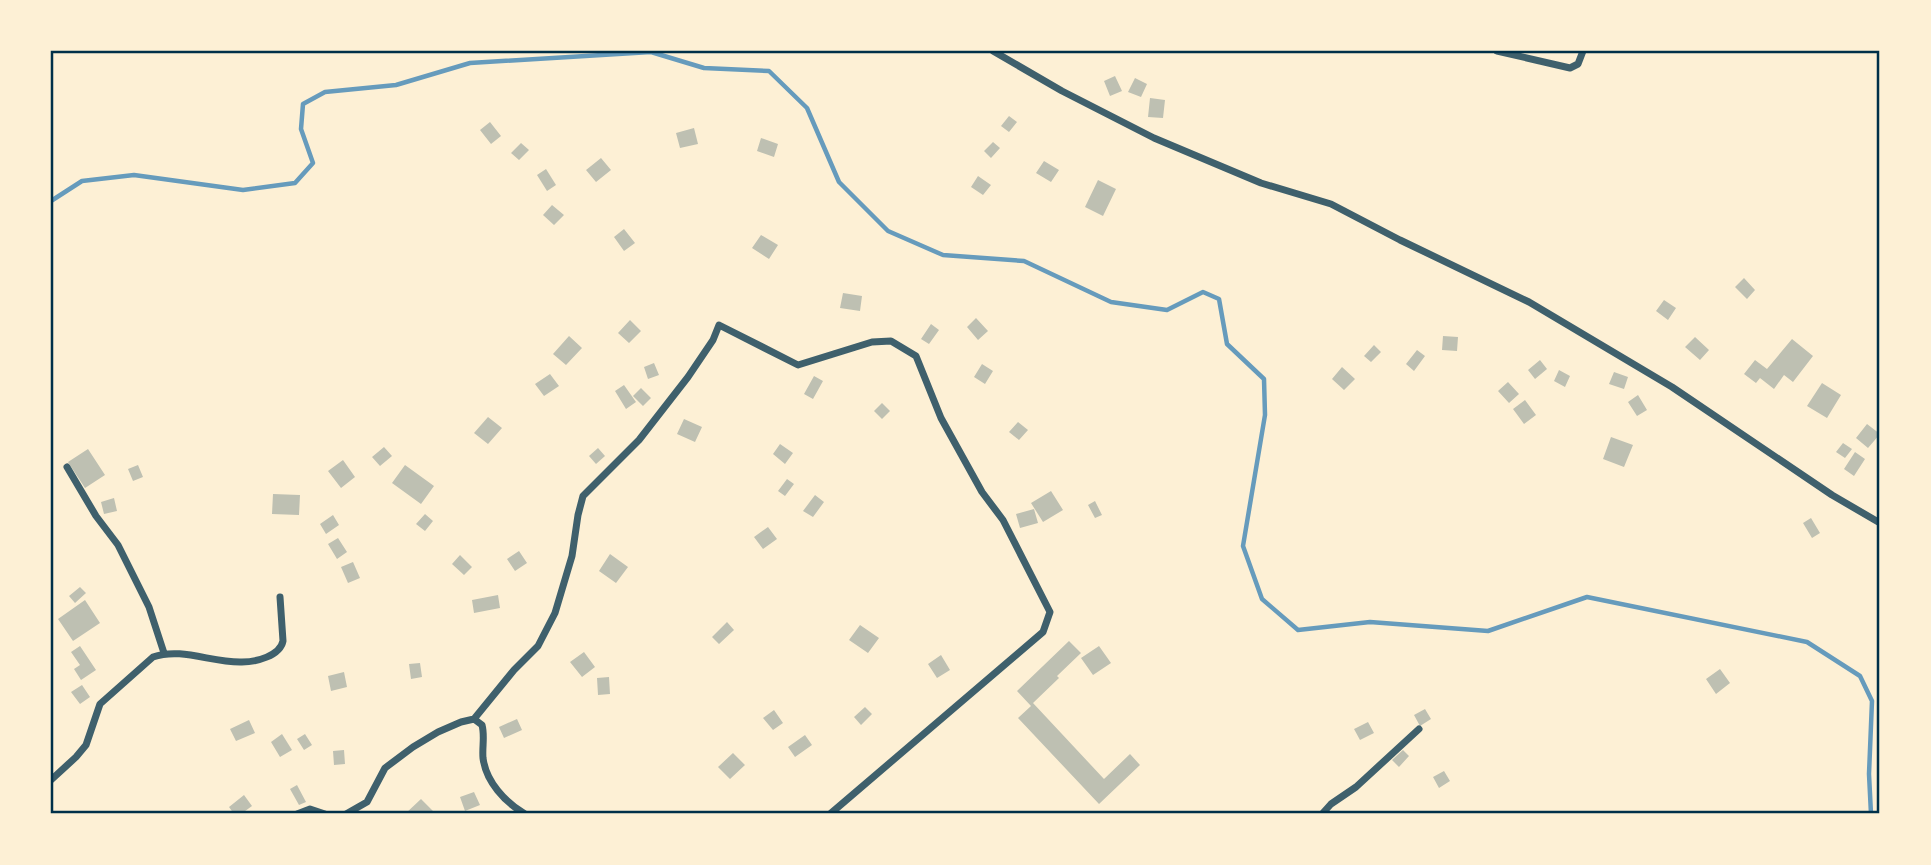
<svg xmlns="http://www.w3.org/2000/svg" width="1931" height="865" font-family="'Playfair Display',serif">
	<rect width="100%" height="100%" fill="#fdf0d5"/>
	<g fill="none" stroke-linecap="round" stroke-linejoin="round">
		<path stroke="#669bbc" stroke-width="4.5" d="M 51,201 L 82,181 L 134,175 L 243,190 L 295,183 L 313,163 L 301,129 L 303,104 L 325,92 L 396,85 L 470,63 L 651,52 L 704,68 L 769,71 L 807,108 L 839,182 L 888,231 L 943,255 L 1024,261 L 1111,302 L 1167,310 L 1203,292 L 1219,299 L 1227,344 L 1264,379 L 1265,415 L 1243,546 L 1262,599 L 1298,630 L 1370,622 L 1488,631 L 1587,597 L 1807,642 L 1860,676 L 1872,701 L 1869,774 L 1871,814"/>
	</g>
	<path fill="#bec0b2" d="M 1115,76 L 1122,91 L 1110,96 L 1104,81 Z
		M 1135,78 L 1147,84 L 1141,97 L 1128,92 Z
		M 1150,98 L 1165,100 L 1163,118 L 1148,117 Z
		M 1009,116 L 1017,122 L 1009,132 L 1001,126 Z
		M 490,122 L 501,136 L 491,144 L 480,130 Z
		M 694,128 L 698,144 L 680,148 L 676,133 Z
		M 761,138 L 778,144 L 774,157 L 757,151 Z
		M 993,142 L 1000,148 L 991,158 L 984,151 Z
		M 521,143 L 529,150 L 519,160 L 511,153 Z
		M 601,158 L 611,170 L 596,182 L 586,170 Z
		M 1044,161 L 1059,170 L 1051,182 L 1036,173 Z
		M 546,169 L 556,185 L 547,191 L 537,175 Z
		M 978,176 L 991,185 L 983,195 L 971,187 Z
		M 1098,180 L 1116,189 L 1103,216 L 1085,207 Z
		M 552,205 L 564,215 L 554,225 L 543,215 Z
		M 624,229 L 635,243 L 624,251 L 614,237 Z
		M 761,235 L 778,245 L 769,259 L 752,248 Z
		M 1744,278 L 1755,290 L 1747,299 L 1735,287 Z
		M 843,293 L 862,296 L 860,311 L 840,308 Z
		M 1664,300 L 1676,308 L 1668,320 L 1656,311 Z
		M 976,318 L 988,331 L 978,340 L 967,327 Z
		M 630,320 L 641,331 L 629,343 L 618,333 Z
		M 931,324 L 939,330 L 929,344 L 921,339 Z
		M 569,336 L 582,348 L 566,365 L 553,354 Z
		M 1443,336 L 1458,337 L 1457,351 L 1442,350 Z
		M 1695,337 L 1709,350 L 1700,360 L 1685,347 Z
		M 1792,339 L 1813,356 L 1793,382 L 1784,375 L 1774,389 L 1760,378 L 1756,383 L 1744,374 L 1755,360 L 1767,369 Z
		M 1374,345 L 1381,352 L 1371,362 L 1364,356 Z
		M 1417,350 L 1425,356 L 1414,371 L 1406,364 Z
		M 1540,360 L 1547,369 L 1535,379 L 1528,370 Z
		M 654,363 L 659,375 L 648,379 L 644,367 Z
		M 982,364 L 993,371 L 985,384 L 974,377 Z
		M 1342,367 L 1355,379 L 1344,390 L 1332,379 Z
		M 1559,370 L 1570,376 L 1565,387 L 1554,381 Z
		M 1614,372 L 1628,377 L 1624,389 L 1609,384 Z
		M 550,374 L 559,386 L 544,396 L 535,384 Z
		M 814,376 L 823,381 L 813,399 L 804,394 Z
		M 1508,382 L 1519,394 L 1509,403 L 1498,391 Z
		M 1822,383 L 1841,395 L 1827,418 L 1807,406 Z
		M 624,385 L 636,402 L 626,409 L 615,391 Z
		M 641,388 L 651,398 L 643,406 L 633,396 Z
		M 1638,395 L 1647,410 L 1637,416 L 1628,402 Z
		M 1525,400 L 1536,415 L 1524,424 L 1513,409 Z
		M 882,403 L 890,411 L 882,419 L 874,411 Z
		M 488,417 L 502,428 L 488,444 L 474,433 Z
		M 684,419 L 702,427 L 695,442 L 677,434 Z
		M 1018,422 L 1028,430 L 1019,440 L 1009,432 Z
		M 1867,424 L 1880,434 L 1868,448 L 1856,438 Z
		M 1611,437 L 1633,445 L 1624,467 L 1603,459 Z
		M 1843,443 L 1852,449 L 1845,458 L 1836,452 Z
		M 780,444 L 793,453 L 785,464 L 773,454 Z
		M 384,447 L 392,456 L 380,466 L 372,457 Z
		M 598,448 L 605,456 L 596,464 L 589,456 Z
		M 88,449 L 105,475 L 85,488 L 68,462 Z
		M 1855,452 L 1865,459 L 1854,476 L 1844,469 Z
		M 343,460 L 355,477 L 341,488 L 328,471 Z
		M 138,465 L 143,477 L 133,481 L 128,469 Z
		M 405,465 L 434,486 L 421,504 L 392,483 Z
		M 787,479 L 794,484 L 785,496 L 778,491 Z
		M 1051,491 L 1063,510 L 1043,522 L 1031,503 Z
		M 273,494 L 300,495 L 299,515 L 272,514 Z
		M 815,495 L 824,502 L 813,517 L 803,511 Z
		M 114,498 L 117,511 L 104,514 L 101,502 Z
		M 1095,501 L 1102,515 L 1095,518 L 1088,505 Z
		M 1034,509 L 1038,523 L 1020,528 L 1016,514 Z
		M 425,514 L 433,521 L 425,531 L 416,524 Z
		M 333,515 L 339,525 L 326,534 L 320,524 Z
		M 1811,518 L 1820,533 L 1812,538 L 1803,523 Z
		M 768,527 L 777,539 L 763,549 L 754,537 Z
		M 338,538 L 347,552 L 337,559 L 328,544 Z
		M 519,551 L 527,563 L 515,571 L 507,559 Z
		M 610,554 L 628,567 L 616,583 L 599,571 Z
		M 460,555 L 472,567 L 464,575 L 452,564 Z
		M 353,562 L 360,578 L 348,583 L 341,567 Z
		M 80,587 L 86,593 L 75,603 L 69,596 Z
		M 498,595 L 500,608 L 474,613 L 472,600 Z
		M 85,600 L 100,623 L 73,641 L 58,619 Z
		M 727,622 L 734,630 L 719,644 L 712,637 Z
		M 860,625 L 879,638 L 868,653 L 849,640 Z
		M 1069,641 L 1081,653 L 1057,676 L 1059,678 L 1033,703 L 1104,779 L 1130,754 L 1140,765 L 1099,804 L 1018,718 L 1031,706 L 1017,691 Z
		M 80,646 L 96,670 L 81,680 L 74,669 L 80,665 L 71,652 Z
		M 1099,646 L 1111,663 L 1093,675 L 1081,658 Z
		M 584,652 L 595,667 L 582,677 L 570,662 Z
		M 941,655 L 950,670 L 937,678 L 928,664 Z
		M 420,663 L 422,677 L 411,679 L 409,664 Z
		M 1720,669 L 1730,683 L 1716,694 L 1706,679 Z
		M 344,672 L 347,687 L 331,691 L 328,676 Z
		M 609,677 L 610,694 L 598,695 L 597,678 Z
		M 82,685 L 90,697 L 80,704 L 71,692 Z
		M 865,707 L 872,714 L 861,725 L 854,717 Z
		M 1425,709 L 1431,719 L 1420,726 L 1414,715 Z
		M 774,710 L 783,723 L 773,730 L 763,718 Z
		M 517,719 L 522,730 L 504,738 L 499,727 Z
		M 249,720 L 255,733 L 236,741 L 230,729 Z
		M 1368,722 L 1374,733 L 1360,740 L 1354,729 Z
		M 282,734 L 292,750 L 280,757 L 271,742 Z
		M 305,734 L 312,745 L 304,750 L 297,739 Z
		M 805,735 L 812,745 L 795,757 L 788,747 Z
		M 344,750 L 345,764 L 334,765 L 333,751 Z
		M 1403,750 L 1409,756 L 1399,767 L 1392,760 Z
		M 733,753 L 745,765 L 730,779 L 718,767 Z
		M 1444,771 L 1450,781 L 1439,788 L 1433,777 Z
		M 297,785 L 306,802 L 299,805 L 290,789 Z
		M 474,792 L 480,805 L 465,811 L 460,797 Z
		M 244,795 L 252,806 L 241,814 L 234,814 L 229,807 Z
		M 421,799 L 436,814 L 405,814 Z"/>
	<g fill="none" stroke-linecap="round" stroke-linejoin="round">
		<path stroke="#3f606c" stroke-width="7" d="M 993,51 L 1062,91 L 1154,138 L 1261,183 L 1331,204 L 1400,240 L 1529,302 L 1672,387 L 1832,495 L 1880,523
			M 1497,51 L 1570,68 L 1578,64 L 1583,51
			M 67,467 L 96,516 L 118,545 L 149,607 L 164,653
			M 474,719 L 482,725 C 485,736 482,747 483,758 C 486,782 505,802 525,814
			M 51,780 L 76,757 L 86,745 L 100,704 L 153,657 C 182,647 212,663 242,662 C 256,662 280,656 283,641 L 280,597
			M 297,814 L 310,809 L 325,814
			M 346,814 L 367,802 L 385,768 L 413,747 L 438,732 L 461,722 L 474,719 L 514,670 L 538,646 L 555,613 L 572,556 L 578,515 L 583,496 L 639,440 L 688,377 L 713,340 L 719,325 L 798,365 L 872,342 L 891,341 L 916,356 L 941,418 L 982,492 L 1003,520 L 1050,612 L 1043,632 L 830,814
			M 1322,814 L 1331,804 L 1356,787 L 1419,729"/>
	</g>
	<rect width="1931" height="865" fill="none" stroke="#fdf0d5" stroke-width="105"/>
	<rect x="52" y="52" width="1826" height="760" fill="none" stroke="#003049" stroke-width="2.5"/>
</svg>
